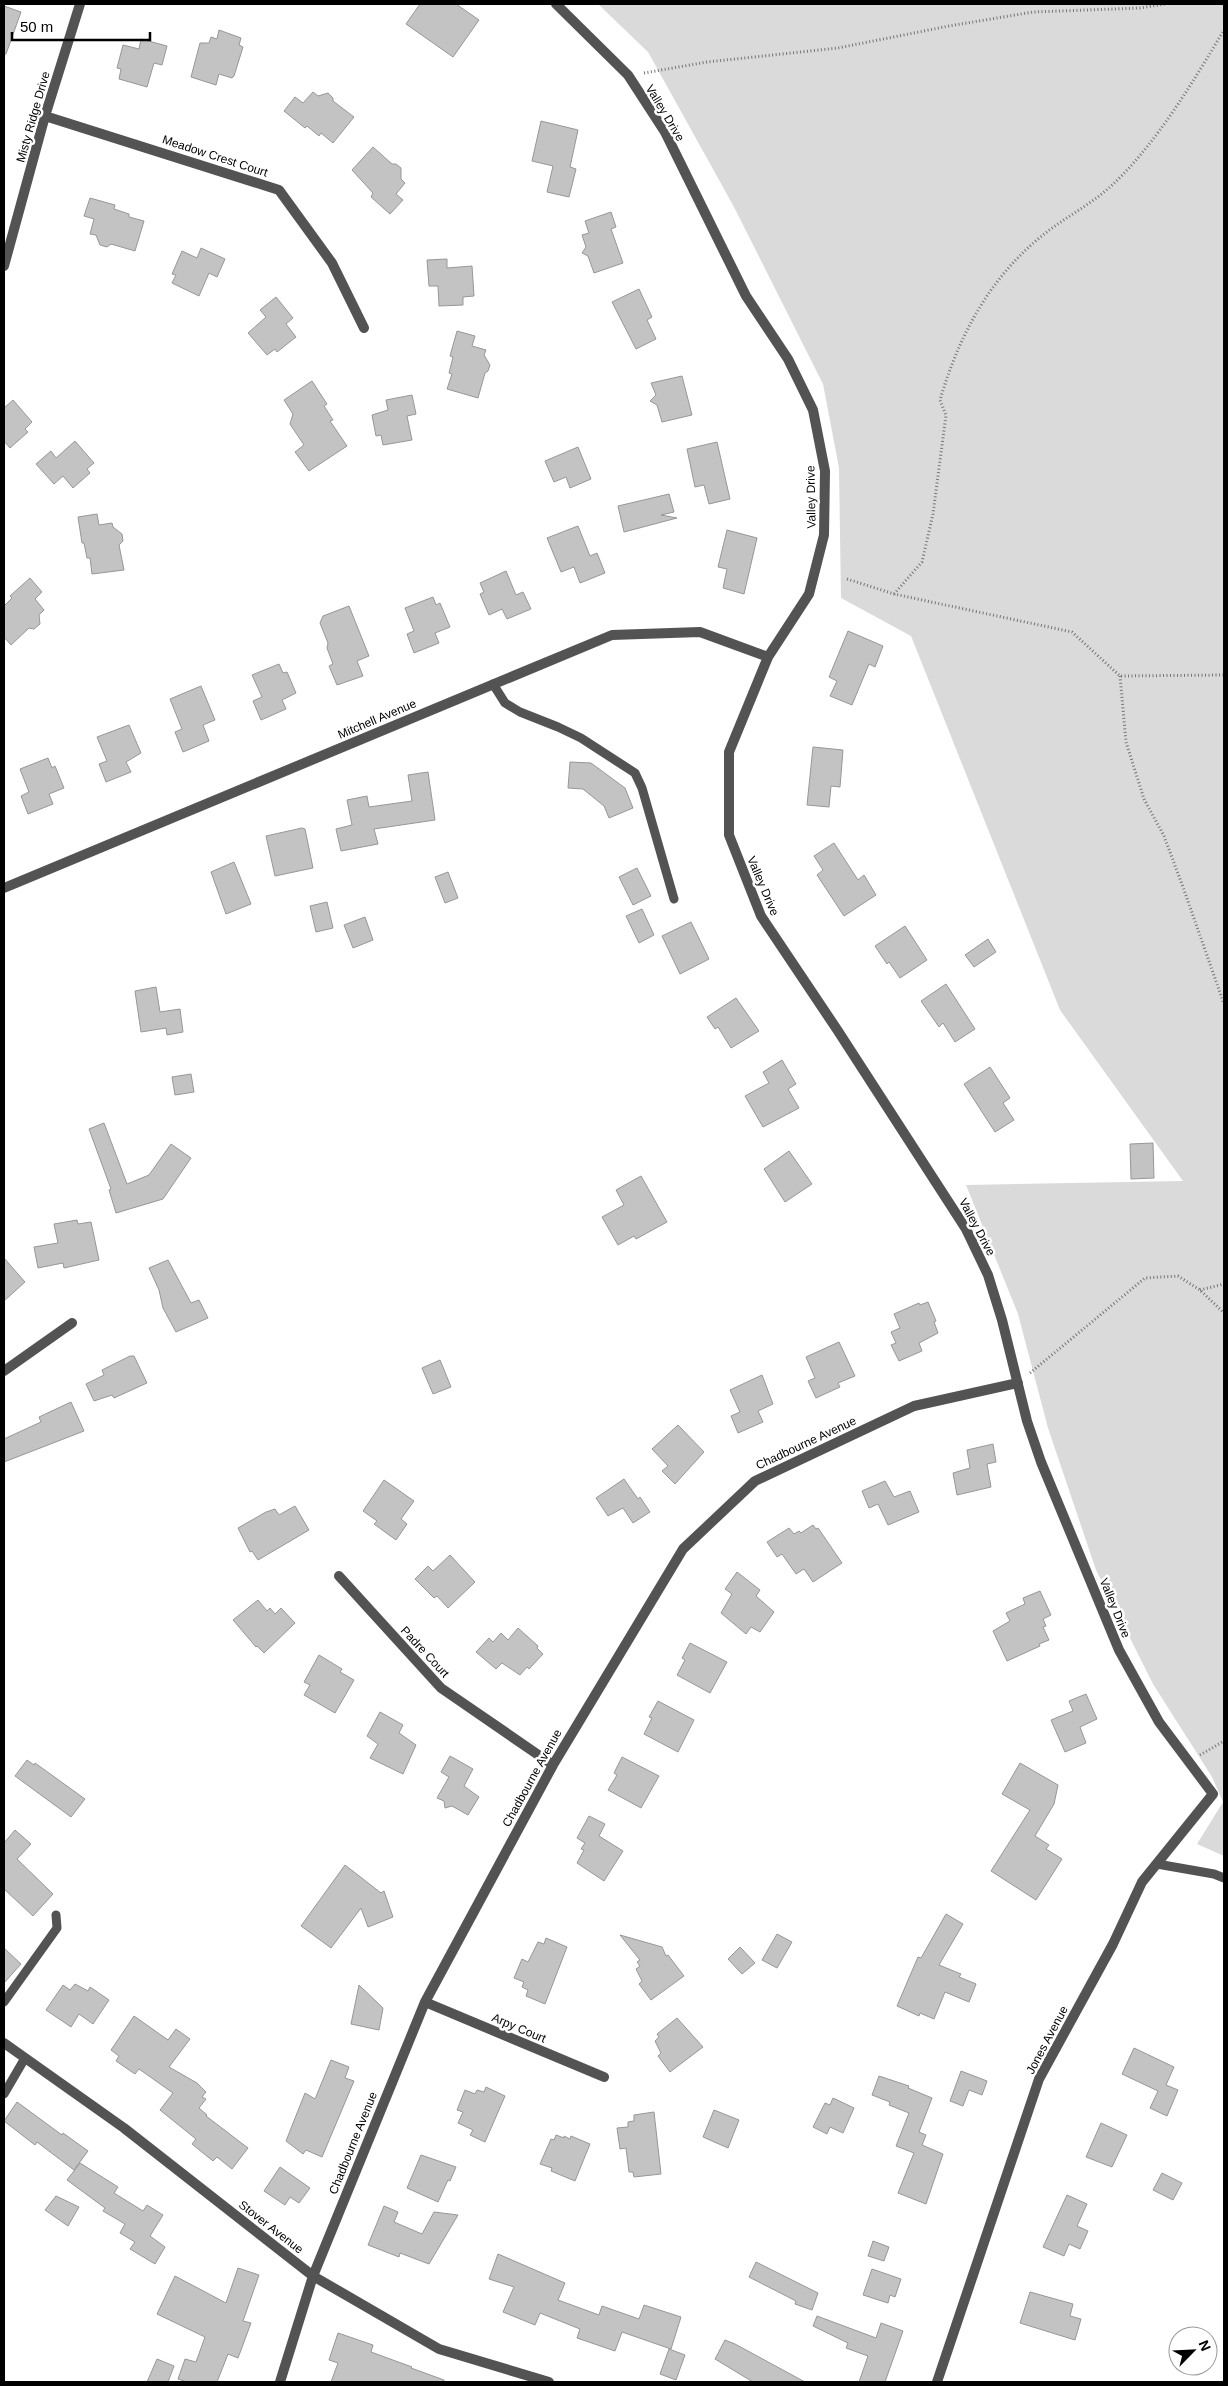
<svg xmlns="http://www.w3.org/2000/svg" width="1228" height="2386" font-family="Arial,sans-serif">
	<rect width="100%" height="100%" fill="#fff"/>
	<path fill="#dadada" d="M 598,4 L 1224,4 L 1224,1856 L 1197,1844 L 1223,1802 L 1212,1777 L 1153,1684 L 1096,1570 L 1048,1428 L 1018,1314 L 966,1185 L 1183,1181 L 1060,1010 L 911,636 L 841,598 L 839,468 L 823,384 L 734,207 L 648,52 Z"/>
	<path fill="#c3c3c3" stroke="#979797" d="M 420,4 L 456,4 L 479,20 L 453,57 L 406,24 Z
		M 4,6 L 21,12 L 6,54 L 4,54 Z
		M 219,30 L 241,38 L 239,45 L 243,47 L 234,76 L 232,78 L 219,74 L 216,85 L 191,77 L 200,43 L 209,43 L 211,37 L 217,39 Z
		M 141,39 L 167,46 L 162,65 L 154,63 L 147,87 L 119,79 L 121,69 L 117,68 L 123,45 L 139,49 Z
		M 313,92 L 318,96 L 328,93 L 333,98 L 333,101 L 354,117 L 333,143 L 321,133 L 319,136 L 307,126 L 305,128 L 284,111 L 295,97 L 303,103 Z
		M 541,121 L 578,130 L 570,167 L 576,169 L 569,197 L 547,192 L 553,166 L 532,161 Z
		M 373,147 L 392,164 L 396,164 L 401,168 L 401,179 L 405,183 L 396,194 L 403,200 L 390,214 L 371,197 L 373,193 L 352,170 Z
		M 90,198 L 115,205 L 114,209 L 129,214 L 129,217 L 144,221 L 135,251 L 111,244 L 107,247 L 100,245 L 96,235 L 90,234 L 94,219 L 84,216 Z
		M 611,212 L 616,227 L 611,229 L 623,263 L 594,273 L 588,256 L 582,253 L 586,247 L 582,235 L 589,233 L 585,221 Z
		M 201,248 L 225,259 L 217,277 L 209,273 L 199,296 L 172,283 L 176,275 L 172,274 L 182,251 L 197,258 Z
		M 447,259 L 447,268 L 472,266 L 474,296 L 463,297 L 463,305 L 439,306 L 438,286 L 429,286 L 427,260 Z
		M 639,289 L 652,317 L 647,320 L 656,339 L 636,349 L 612,302 Z
		M 276,297 L 293,318 L 286,324 L 296,337 L 277,352 L 275,349 L 267,355 L 248,333 L 266,317 L 260,310 Z
		M 457,331 L 475,336 L 472,346 L 486,350 L 484,355 L 490,365 L 488,371 L 485,373 L 478,398 L 447,389 L 452,374 L 449,373 L 453,357 L 450,356 Z
		M 682,376 L 692,415 L 662,422 L 657,405 L 650,401 L 656,395 L 651,383 Z
		M 312,381 L 327,404 L 324,406 L 333,420 L 330,421 L 347,446 L 309,471 L 295,452 L 304,445 L 290,424 L 293,414 L 284,400 Z
		M 412,395 L 416,414 L 407,416 L 412,440 L 383,445 L 381,435 L 376,436 L 372,415 L 388,410 L 386,400 Z
		M 13,400 L 32,422 L 25,429 L 28,432 L 10,448 L 4,441 L 4,408 Z
		M 75,441 L 94,463 L 87,469 L 90,473 L 73,488 L 63,476 L 54,484 L 36,464 L 51,451 L 56,458 Z
		M 717,442 L 730,499 L 709,504 L 704,485 L 695,487 L 687,449 Z
		M 578,447 L 591,479 L 570,488 L 566,477 L 554,482 L 545,461 Z
		M 669,494 L 674,512 L 661,515 L 677,518 L 624,532 L 618,506 Z
		M 97,514 L 99,525 L 112,523 L 113,527 L 122,534 L 123,541 L 119,545 L 124,570 L 92,574 L 90,558 L 87,558 L 84,543 L 82,543 L 78,517 Z
		M 578,526 L 590,556 L 597,553 L 605,573 L 580,583 L 574,567 L 561,572 L 547,538 Z
		M 727,530 L 757,538 L 744,594 L 723,588 L 727,569 L 718,567 Z
		M 506,571 L 516,595 L 523,592 L 531,609 L 507,619 L 502,609 L 489,615 L 480,594 L 484,592 L 480,583 Z
		M 30,578 L 42,592 L 35,599 L 44,610 L 39,615 L 40,624 L 34,629 L 29,628 L 11,645 L 4,637 L 4,606 L 12,598 L 10,596 Z
		M 433,597 L 436,605 L 440,603 L 450,627 L 435,633 L 439,643 L 414,653 L 407,634 L 414,631 L 405,608 Z
		M 349,606 L 369,656 L 357,661 L 363,676 L 337,685 L 329,666 L 333,664 L 327,648 L 328,643 L 320,623 L 323,616 Z
		M 848,631 L 883,646 L 875,667 L 869,664 L 852,705 L 830,696 L 837,681 L 829,677 Z
		M 279,664 L 283,673 L 287,672 L 296,693 L 282,700 L 286,709 L 261,720 L 253,701 L 262,697 L 252,675 Z
		M 201,686 L 215,720 L 203,725 L 209,741 L 183,752 L 175,732 L 182,729 L 170,699 Z
		M 129,725 L 141,753 L 126,762 L 131,772 L 106,782 L 99,764 L 107,761 L 97,737 Z
		M 813,747 L 843,750 L 840,787 L 831,786 L 829,807 L 807,805 Z
		M 48,758 L 52,768 L 55,766 L 64,788 L 49,794 L 53,804 L 28,814 L 21,796 L 29,792 L 20,769 Z
		M 570,762 L 591,763 L 625,788 L 633,808 L 609,818 L 604,806 L 583,789 L 568,788 Z
		M 428,772 L 435,820 L 374,829 L 378,844 L 341,851 L 336,829 L 352,825 L 347,800 L 367,796 L 369,807 L 412,801 L 408,775 Z
		M 302,828 L 305,829 L 313,868 L 275,876 L 266,836 Z
		M 834,843 L 858,880 L 864,875 L 876,895 L 844,916 L 817,875 L 823,870 L 814,856 Z
		M 234,862 L 251,904 L 226,914 L 211,872 Z
		M 637,868 L 651,896 L 633,905 L 619,877 Z
		M 448,872 L 458,898 L 445,903 L 435,877 Z
		M 327,902 L 333,928 L 316,932 L 310,906 Z
		M 642,909 L 654,935 L 639,943 L 626,916 Z
		M 365,917 L 373,940 L 353,948 L 344,925 Z
		M 691,922 L 709,959 L 680,974 L 662,936 Z
		M 905,926 L 927,960 L 900,978 L 889,962 L 887,964 L 875,946 Z
		M 988,939 L 996,952 L 974,967 L 965,955 Z
		M 946,984 L 975,1029 L 955,1042 L 943,1023 L 939,1027 L 921,1001 Z
		M 156,987 L 160,1012 L 180,1009 L 183,1032 L 167,1035 L 166,1028 L 141,1032 L 135,991 Z
		M 736,998 L 759,1031 L 731,1048 L 718,1027 L 715,1029 L 707,1017 Z
		M 782,1060 L 796,1084 L 788,1089 L 799,1108 L 763,1127 L 745,1096 L 769,1083 L 763,1072 Z
		M 990,1067 L 1010,1098 L 1003,1103 L 1014,1120 L 995,1132 L 964,1084 Z
		M 191,1074 L 194,1092 L 175,1095 L 172,1077 Z
		M 104,1123 L 127,1184 L 149,1175 L 171,1144 L 191,1158 L 163,1199 L 116,1213 L 109,1190 L 111,1189 L 89,1129 Z
		M 1153,1143 L 1154,1178 L 1131,1179 L 1130,1144 Z
		M 789,1151 L 812,1184 L 785,1202 L 764,1169 Z
		M 641,1176 L 667,1222 L 636,1239 L 634,1236 L 618,1245 L 602,1217 L 624,1205 L 616,1190 Z
		M 77,1220 L 78,1224 L 91,1222 L 99,1260 L 64,1268 L 63,1263 L 38,1268 L 34,1247 L 58,1243 L 54,1224 Z
		M 4,1258 L 25,1282 L 4,1301 Z
		M 168,1260 L 191,1303 L 199,1300 L 208,1318 L 176,1332 L 163,1308 L 159,1290 L 149,1268 Z
		M 928,1302 L 936,1321 L 934,1322 L 938,1333 L 919,1343 L 922,1351 L 899,1361 L 891,1345 L 896,1343 L 891,1332 L 900,1328 L 894,1314 L 919,1303 L 920,1305 Z
		M 839,1342 L 855,1376 L 838,1383 L 840,1387 L 816,1398 L 808,1381 L 815,1378 L 806,1357 Z
		M 130,1356 L 134,1356 L 147,1383 L 114,1398 L 112,1395 L 94,1401 L 86,1384 L 104,1375 L 102,1370 Z
		M 440,1360 L 451,1387 L 433,1394 L 422,1368 Z
		M 762,1375 L 773,1404 L 758,1411 L 763,1422 L 738,1433 L 731,1416 L 740,1412 L 730,1390 Z
		M 71,1402 L 84,1431 L 4,1462 L 4,1439 L 41,1422 L 39,1417 Z
		M 678,1425 L 704,1452 L 675,1484 L 662,1471 L 668,1466 L 652,1449 Z
		M 993,1444 L 996,1462 L 987,1464 L 991,1487 L 957,1495 L 953,1473 L 970,1468 L 967,1450 Z
		M 624,1479 L 638,1499 L 640,1497 L 650,1512 L 633,1523 L 623,1508 L 608,1516 L 596,1498 Z
		M 384,1480 L 414,1501 L 401,1519 L 407,1524 L 396,1540 L 374,1524 L 377,1521 L 363,1511 Z
		M 885,1481 L 894,1497 L 910,1491 L 919,1512 L 888,1525 L 878,1504 L 869,1508 L 862,1491 Z
		M 295,1506 L 309,1530 L 258,1560 L 252,1551 L 250,1552 L 238,1528 L 266,1512 L 275,1509 L 279,1515 Z
		M 813,1525 L 816,1529 L 818,1528 L 842,1563 L 813,1582 L 804,1569 L 796,1574 L 782,1554 L 777,1557 L 767,1542 L 789,1528 L 794,1534 L 799,1531 L 801,1533 Z
		M 450,1555 L 475,1582 L 448,1608 L 437,1596 L 434,1598 L 415,1579 L 428,1566 L 433,1571 Z
		M 737,1572 L 760,1590 L 756,1596 L 774,1612 L 760,1632 L 751,1627 L 746,1634 L 721,1613 L 732,1594 L 725,1589 Z
		M 1040,1591 L 1051,1615 L 1043,1619 L 1046,1626 L 1043,1627 L 1049,1640 L 1039,1644 L 1040,1646 L 1007,1661 L 993,1631 L 1010,1621 L 1006,1613 L 1025,1604 L 1023,1598 Z
		M 258,1600 L 267,1611 L 270,1608 L 275,1614 L 281,1608 L 295,1623 L 264,1653 L 257,1646 L 256,1647 L 233,1620 Z
		M 518,1628 L 538,1646 L 537,1648 L 543,1654 L 529,1669 L 527,1667 L 520,1675 L 502,1663 L 496,1669 L 476,1652 L 489,1638 L 493,1642 L 501,1633 L 508,1640 Z
		M 690,1643 L 727,1662 L 710,1693 L 677,1675 L 685,1660 L 682,1658 Z
		M 319,1655 L 342,1669 L 340,1672 L 354,1680 L 335,1713 L 304,1695 L 310,1685 L 304,1682 Z
		M 1086,1694 L 1097,1719 L 1080,1727 L 1086,1743 L 1065,1752 L 1051,1720 L 1073,1711 L 1069,1701 Z
		M 658,1701 L 694,1720 L 678,1752 L 644,1734 L 652,1718 L 649,1717 Z
		M 380,1712 L 403,1725 L 399,1733 L 416,1745 L 403,1774 L 370,1758 L 378,1744 L 367,1736 Z
		M 450,1756 L 473,1769 L 464,1786 L 479,1797 L 468,1815 L 452,1806 L 445,1808 L 444,1801 L 437,1798 L 449,1777 L 441,1772 Z
		M 622,1757 L 659,1776 L 641,1808 L 608,1790 L 617,1775 L 614,1773 Z
		M 27,1760 L 34,1765 L 35,1763 L 85,1799 L 71,1817 L 15,1776 Z
		M 1020,1763 L 1058,1785 L 1054,1804 L 1035,1836 L 1049,1845 L 1046,1849 L 1062,1859 L 1036,1900 L 991,1871 L 1030,1810 L 1002,1794 Z
		M 589,1816 L 605,1824 L 599,1836 L 623,1851 L 604,1881 L 577,1863 L 584,1850 L 581,1849 L 585,1843 L 577,1838 Z
		M 15,1830 L 31,1844 L 17,1859 L 53,1894 L 33,1916 L 4,1889 L 4,1843 Z
		M 345,1865 L 381,1893 L 384,1891 L 393,1917 L 368,1927 L 361,1908 L 331,1948 L 301,1926 Z
		M 946,1914 L 963,1924 L 939,1965 L 961,1974 L 959,1977 L 976,1984 L 969,2002 L 945,1992 L 934,2019 L 920,2013 L 919,2016 L 897,2006 L 918,1957 L 921,1958 Z
		M 777,1934 L 792,1942 L 777,1968 L 762,1960 Z
		M 620,1935 L 662,1947 L 666,1956 L 668,1955 L 684,1976 L 651,2000 L 639,1984 L 642,1981 L 636,1969 L 640,1966 L 637,1962 L 640,1960 Z
		M 546,1938 L 567,1947 L 545,2004 L 526,1996 L 528,1990 L 522,1987 L 524,1982 L 514,1978 L 522,1959 L 528,1962 L 538,1942 L 544,1944 Z
		M 740,1947 L 755,1963 L 742,1974 L 728,1959 Z
		M 4,1948 L 21,1964 L 4,1983 Z
		M 75,1984 L 88,1991 L 90,1987 L 109,2000 L 93,2024 L 79,2014 L 71,2027 L 46,2010 L 63,1985 L 70,1990 Z
		M 359,1985 L 383,2008 L 379,2030 L 351,2024 Z
		M 134,2016 L 168,2040 L 176,2029 L 190,2039 L 169,2067 L 197,2083 L 206,2092 L 202,2097 L 206,2099 L 199,2108 L 207,2115 L 206,2116 L 248,2148 L 232,2169 L 217,2157 L 213,2161 L 192,2144 L 196,2139 L 160,2110 L 173,2093 L 139,2069 L 135,2074 L 116,2061 L 119,2056 L 111,2050 Z
		M 677,2018 L 703,2047 L 670,2072 L 658,2056 L 661,2053 L 655,2041 L 659,2037 L 657,2034 Z
		M 1134,2048 L 1174,2067 L 1166,2085 L 1178,2090 L 1167,2116 L 1150,2108 L 1158,2091 L 1122,2074 Z
		M 331,2060 L 349,2067 L 345,2078 L 354,2081 L 322,2157 L 306,2150 L 303,2154 L 286,2141 L 305,2093 L 315,2099 Z
		M 961,2071 L 987,2081 L 982,2095 L 969,2090 L 963,2106 L 950,2101 Z
		M 879,2076 L 909,2086 L 908,2088 L 932,2098 L 919,2132 L 926,2135 L 922,2145 L 943,2154 L 926,2204 L 898,2193 L 914,2153 L 896,2146 L 909,2113 L 889,2105 L 890,2102 L 872,2095 Z
		M 486,2087 L 505,2096 L 485,2142 L 470,2135 L 473,2130 L 458,2123 L 463,2112 L 457,2110 L 465,2090 L 475,2094 L 477,2090 L 484,2092 Z
		M 833,2098 L 854,2108 L 843,2133 L 830,2127 L 827,2134 L 813,2127 L 825,2103 L 830,2105 Z
		M 17,2102 L 62,2135 L 63,2133 L 88,2151 L 74,2170 L 37,2142 L 35,2145 L 4,2121 Z
		M 714,2110 L 739,2120 L 728,2148 L 703,2137 Z
		M 654,2112 L 661,2174 L 634,2177 L 633,2172 L 629,2172 L 626,2148 L 620,2149 L 617,2128 L 628,2127 L 628,2122 L 634,2121 L 634,2115 Z
		M 1101,2123 L 1127,2135 L 1112,2167 L 1086,2157 Z
		M 556,2135 L 564,2138 L 564,2136 L 570,2139 L 571,2136 L 590,2144 L 575,2181 L 551,2171 L 552,2168 L 540,2164 L 551,2139 L 554,2140 Z
		M 421,2155 L 456,2167 L 450,2181 L 448,2180 L 438,2202 L 407,2188 Z
		M 80,2163 L 118,2187 L 114,2193 L 143,2211 L 147,2205 L 163,2215 L 150,2236 L 165,2247 L 155,2264 L 130,2249 L 135,2242 L 120,2233 L 125,2224 L 103,2211 L 105,2208 L 67,2180 Z
		M 280,2167 L 310,2188 L 299,2203 L 290,2197 L 285,2205 L 264,2191 Z
		M 1162,2173 L 1182,2183 L 1173,2200 L 1153,2190 Z
		M 1067,2195 L 1087,2204 L 1077,2226 L 1088,2231 L 1080,2249 L 1069,2244 L 1064,2256 L 1043,2247 Z
		M 56,2196 L 79,2207 L 68,2226 L 45,2210 Z
		M 384,2206 L 398,2212 L 394,2222 L 422,2234 L 434,2212 L 458,2215 L 429,2264 L 400,2253 L 399,2257 L 368,2245 Z
		M 873,2241 L 889,2247 L 884,2261 L 868,2256 Z
		M 498,2254 L 565,2283 L 558,2300 L 599,2315 L 602,2306 L 639,2319 L 644,2305 L 681,2317 L 671,2349 L 622,2332 L 615,2351 L 577,2338 L 580,2329 L 540,2313 L 535,2325 L 503,2312 L 514,2287 L 489,2279 Z
		M 756,2262 L 818,2293 L 812,2310 L 795,2304 L 796,2301 L 749,2277 Z
		M 238,2268 L 259,2275 L 243,2321 L 251,2323 L 238,2358 L 228,2354 L 217,2382 L 187,2382 L 178,2379 L 185,2359 L 196,2362 L 205,2337 L 157,2314 L 175,2276 L 226,2303 Z
		M 872,2269 L 901,2279 L 895,2297 L 890,2295 L 888,2303 L 863,2295 Z
		M 1030,2292 L 1073,2304 L 1070,2316 L 1081,2319 L 1075,2340 L 1020,2323 Z
		M 817,2316 L 876,2338 L 881,2323 L 903,2331 L 885,2382 L 859,2382 L 868,2356 L 846,2348 L 848,2343 L 813,2326 Z
		M 338,2333 L 373,2345 L 371,2352 L 412,2367 L 411,2368 L 444,2380 L 444,2382 L 331,2382 L 338,2363 L 329,2360 Z
		M 725,2340 L 735,2344 L 805,2382 L 753,2382 L 715,2359 Z
		M 669,2349 L 685,2355 L 676,2380 L 660,2374 Z
		M 157,2359 L 174,2366 L 168,2382 L 147,2382 Z"/>
	<g fill="none" stroke-linecap="round" stroke-linejoin="round">
		<path stroke="#757575" stroke-width="3" stroke-dasharray="1 2.5" stroke-linecap="butt" d="M 644,73 L 707,62 L 838,48 L 949,26 L 1033,12 L 1140,8 L 1165,4
			M 847,579 L 894,594 L 1072,632 L 1120,676 L 1224,675
			M 894,594 L 922,562 L 933,514 L 946,415 L 940,400 C 959,336 989,278 1043,235 C 1064,218 1090,205 1110,187 C 1155,146 1193,82 1224,30
			M 1120,676 L 1126,742 L 1144,799 L 1164,836 L 1183,887 L 1224,1004
			M 1200,1290 L 1224,1284
			M 1030,1373 L 1145,1278 L 1178,1276 L 1200,1290 L 1224,1313
			M 1200,1755 L 1224,1741"/>
		<path stroke="#535353" stroke-width="9" d="M 493,684 L 505,703 L 520,712 L 558,727 L 581,738 L 635,773 L 642,788 L 674,899
			M 1157,1864 L 1214,1874 L 1224,1878
			M 4,2002 L 57,1928 L 56,1915
			M 4,2094 L 25,2058"/>
		<path stroke="#535353" stroke-width="10" d="M 556,4 L 628,75 L 665,132 L 746,296 L 788,359 L 813,410 L 825,471 L 824,535 L 809,594 L 768,657 L 729,752 L 729,835 L 761,916 L 838,1031 L 966,1229 L 988,1275 L 1002,1320 L 1027,1421 L 1041,1462 L 1119,1650 L 1159,1722 L 1213,1794 L 1142,1882 L 1113,1944 L 1039,2079 L 937,2382
			M 45,116 L 279,190 L 332,263 L 364,328
			M 4,266 L 45,116 L 80,4
			M 4,888 L 612,635 L 700,632 L 768,657
			M 4,1371 L 72,1323
			M 339,1576 L 441,1688 L 553,1765
			M 425,2002 L 604,2077
			M 4,2043 L 124,2128 L 313,2276 L 439,2349 L 549,2382
			M 280,2382 L 313,2276 L 425,2002 L 553,1765 L 683,1549 L 755,1481 L 914,1406 L 1018,1383"/>
	</g>
	<g text-anchor="middle" stroke-width="5" stroke-linejoin="round" paint-order="stroke">
		<g font-size="12" fill="#000" stroke="#fff">
			<text transform="translate(665 113) rotate(59)" y="4">Valley Drive</text>
			<text transform="translate(33 117) rotate(-74)" y="4">Misty Ridge Drive</text>
			<text transform="translate(215 156) rotate(18)" y="4">Meadow Crest Court</text>
			<text transform="translate(811 497) rotate(-91)" y="4">Valley Drive</text>
			<text transform="translate(377 719) rotate(-23)" y="4">Mitchell Avenue</text>
			<text transform="translate(763 886) rotate(67)" y="4">Valley Drive</text>
			<text transform="translate(977 1227) rotate(62)" y="4">Valley Drive</text>
			<text transform="translate(806 1443) rotate(-25)" y="4">Chadbourne Avenue</text>
			<text transform="translate(1115 1608) rotate(68)" y="4">Valley Drive</text>
			<text transform="translate(425 1652) rotate(47)" y="4">Padre Court</text>
			<text transform="translate(532 1778) rotate(-61)" y="4">Chadbourne Avenue</text>
			<text transform="translate(519 2028) rotate(23)" y="4">Arpy Court</text>
			<text transform="translate(1047 2040) rotate(-62)" y="4">Jones Avenue</text>
			<text transform="translate(353 2143) rotate(-68)" y="4">Chadbourne Avenue</text>
			<text transform="translate(271 2227) rotate(38)" y="4">Stover Avenue</text>
		</g>
	</g>
	<rect width="1228" height="2386" fill="none" stroke="#000000" stroke-width="10"/>
	<g transform="translate(1193 2351) rotate(66)"><circle r="24" fill="#ffffff" stroke="#999999"/>
	<path d="M0-4L9 19L0 12L-9 19Z" fill="#000000"/>
	<text y="-8" font-size="14" font-weight="bold" text-anchor="middle" fill="#000000">N</text>
	</g>
	<path d="M12 32v8h138v-8" fill="none" stroke="#000000" stroke-width="2.5"/>
	<text x="20" y="32" font-size="15" fill="#000000" stroke="#ffffff" stroke-width="4" paint-order="stroke">50 m</text>
</svg>
